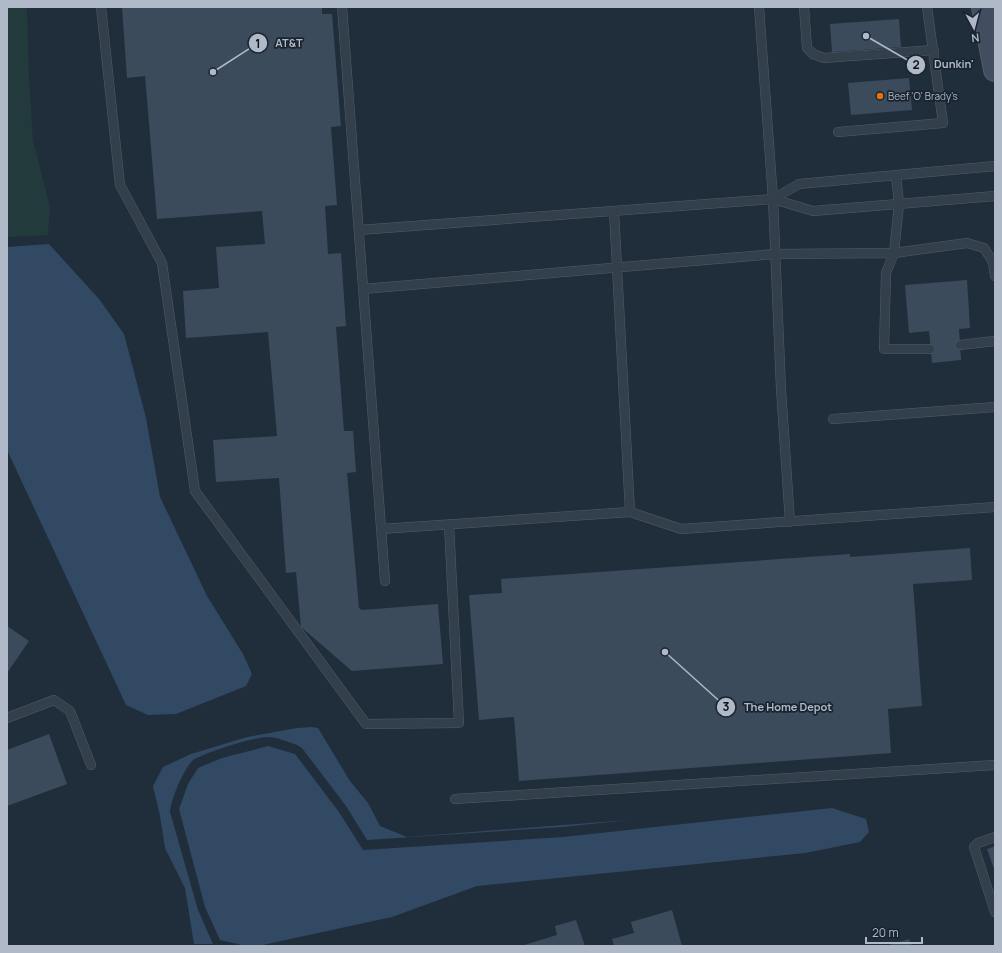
<svg xmlns="http://www.w3.org/2000/svg" width="1002" height="953" font-family="Manrope,sans-serif">
	<rect width="100%" height="100%" fill="#202d3b"/>
	<path fill="#223a3c" d="M 7,7 L 27,7 L 29,78 L 33,140 L 50,207 L 48,235 L 7,237 Z"/>
	<path fill="#324964" d="M 49,244 L 99,299 L 124,334 L 146,418 L 160,497 L 207,596 L 243,654 L 252,674 L 246,686 L 176,714 L 148,715 L 126,705 L 7,450 L 7,247 Z
		M 312,727 L 318,728 L 350,781 L 368,803 L 380,826 L 407,837 L 629,820 L 562,827 L 367,840 L 346,806 L 302,748 L 297,745 C 288,742 277,737 268,737 C 257,736 200,754 192,761 C 183,771 171,799 170,812 L 198,910 L 213,944 L 194,944 L 185,888 L 165,848 L 160,816 L 153,786 L 163,767 L 191,754 L 247,737 L 297,728 Z
		M 268,746 L 295,754 L 339,812 L 363,850 L 563,837 L 832,808 L 866,819 L 869,832 L 860,842 L 805,853 L 477,886 L 392,917 L 258,946 L 246,946 L 220,940 L 205,907 L 179,809 L 188,784 L 198,768 L 222,758 Z"/>
	<path fill="#3c4b5b" d="M 122,7 L 322,7 L 322,14 L 332,14 L 341,126 L 331,127 L 337,205 L 325,206 L 328,254 L 341,253 L 346,326 L 336,327 L 344,431 L 353,431 L 356,472 L 347,473 L 359,608 L 362,610 L 438,604 L 443,664 L 352,671 L 301,627 L 296,572 L 286,573 L 279,478 L 216,482 L 213,440 L 277,436 L 268,332 L 186,338 L 183,291 L 219,288 L 216,247 L 265,244 L 262,211 L 157,219 L 145,76 L 127,78 Z
		M 899,19 L 901,47 L 832,52 L 830,24 Z
		M 909,78 L 912,110 L 851,115 L 848,83 Z
		M 967,280 L 970,328 L 959,329 L 961,360 L 932,363 L 929,331 L 909,333 L 905,285 Z
		M 970,548 L 972,580 L 913,584 L 922,706 L 888,709 L 891,753 L 519,781 L 514,717 L 479,720 L 469,595 L 502,593 L 501,579 L 850,554 L 850,557 Z
		M 7,626 L 29,641 L 7,673 Z
		M 49,734 L 67,784 L 7,806 L 7,750 Z
		M 995,846 L 995,872 L 987,849 Z
		M 672,910 L 682,946 L 614,946 L 612,939 L 634,933 L 631,922 Z
		M 576,920 L 585,946 L 521,946 L 557,935 L 555,926 Z
		M 909,939 L 912,946 L 886,946 Z"/>
	<g fill="none" stroke-linecap="round" stroke-linejoin="round">
		<defs>
			<path id="lane" d="M 101,7 L 120,185 L 162,263 L 195,491 L 366,724 L 459,723 L 449,524
				M 342,7 L 385,581
				M 759,7 L 773,199 L 781,389 L 790,522
				M 804,7 L 807,48 L 813,54 L 824,58 L 934,50
				M 838,132 L 943,123 L 927,7
				M 773,199 L 799,184 L 995,166
				M 614,211 L 630,512
				M 359,230 L 773,199 L 813,211 L 995,196
				M 363,289 L 775,254 L 894,253 L 899,204 L 896,175
				M 960,345 L 995,341
				M 930,349 L 884,349 L 886,273 L 894,253 L 967,243 L 984,248 L 993,262 L 995,276
				M 833,419 L 995,407
				M 381,529 L 630,512 L 681,529 L 995,507
				M 7,718 L 54,700 L 70,711 L 91,765
				M 455,799 L 995,765
				M 995,837 L 978,843 L 974,847 L 995,912"/>
			<path id="secondary" d="M 983,7 L 995,70"/>
		</defs>
		<use href="#lane" stroke="#525c69" stroke-width="10"/>
		<use href="#secondary" stroke="#525c69" stroke-width="24"/>
		<use href="#lane" stroke="#343f4c" stroke-width="9"/>
		<use href="#secondary" stroke="#424e5f" stroke-width="22"/>
	</g>
	<circle fill="#e8710a" stroke="#192430" stroke-width="1.5" cx="880" cy="96" r="4"/>
	<g text-anchor="middle" stroke-width="3.5" stroke-linejoin="round" paint-order="stroke">
		<g font-size="10" fill="#afb9c8" stroke="#192430" text-anchor="start">
			<text x="888" y="100">Beef 'O' Brady's</text>
		</g>
	</g>
	<path fill="none" stroke="#afb9c8" stroke-width="1.5" d="M213 72L258 43M866 36L916 65M665 652L726 707"/>
	<g fill="#afb9c8" stroke="#192430" stroke-width="1.5">
		<circle cx="213" cy="72" r="4"/>
		<circle cx="866" cy="36" r="4"/>
		<circle cx="665" cy="652" r="4"/>
		<circle cx="258" cy="43" r="10"/>
		<circle cx="916" cy="65" r="10"/>
		<circle cx="726" cy="707" r="10"/>
	</g>
	<g font-size="12" text-anchor="middle" font-weight="bold" fill="#111">
		<text x="258" y="48">1</text>
		<text x="916" y="69">2</text>
		<text x="726" y="711">3</text>
	</g>
	<g font-size="11" text-anchor="middle" font-weight="bold" fill="#afb9c8" stroke="#192430" stroke-width="3.5" stroke-linejoin="round" paint-order="stroke">
		<text x="289" y="47">AT&amp;T</text>
		<text x="954" y="68">Dunkin'</text>
		<text x="788" y="711">The Home Depot</text>
	</g>
	<rect width="1002" height="953" fill="none" stroke="#afb9c8" stroke-width="16"/>
	<g transform="translate(974 28) rotate(173)" stroke="#192430" stroke-width="3" paint-order="stroke">
	<path d="M0-3L7 15L0 10L-7 15Z" fill="#afb9c8"/>
	<text y="-6" font-size="11" font-weight="bold" text-anchor="middle" fill="#afb9c8">N</text>
	</g>
	<path d="M866 937v6h56v-6" fill="none" stroke="#afb9c8" stroke-width="2"/>
	<text x="872" y="937" font-size="12" fill="#afb9c8" stroke="#192430" stroke-width="3" paint-order="stroke">20 m</text>
</svg>
